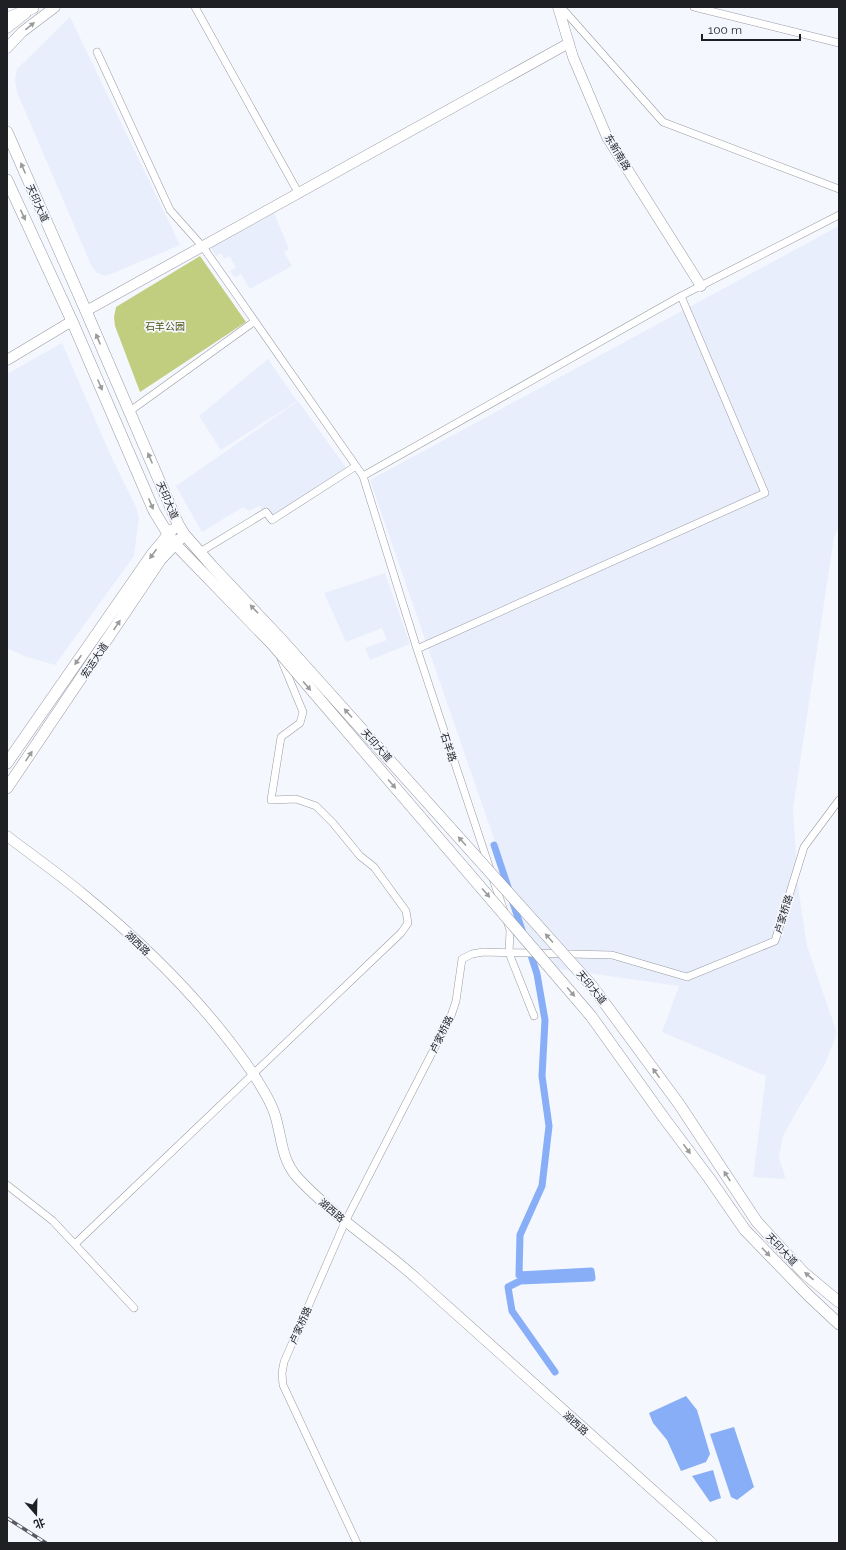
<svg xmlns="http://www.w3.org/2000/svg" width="846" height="1550" font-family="Raleway,'Noto Sans SC',sans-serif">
	<rect width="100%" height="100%" fill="#f5f7fe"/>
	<path fill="#e8eefc" d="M 70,17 L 180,245 L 106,276 L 97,273 L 91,265 L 17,92 L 15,80 L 17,69 Z
		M 274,213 L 289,249 L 284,252 L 292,266 L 250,289 L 241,274 L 235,278 L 230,271 L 236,267 L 229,256 L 224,259 L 221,253 L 216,256 L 211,248 Z
		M 839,226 L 839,527 L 834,537 L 793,809 L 798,886 L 807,946 L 837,1033 L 825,1064 L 798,1109 L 783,1136 L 779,1158 L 786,1179 L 753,1177 L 766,1076 L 662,1032 L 679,986 L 538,966 L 370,480 Z
		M 62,343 L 111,456 L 136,507 L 139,517 L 134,556 L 55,665 L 24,656 L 7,648 L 7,374 Z
		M 268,359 L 297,401 L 221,450 L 199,416 Z
		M 298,401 L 350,473 L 271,524 L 259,506 L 249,511 L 243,507 L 202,532 L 176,486 Z
		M 385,573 L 410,644 L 370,660 L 365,648 L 387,640 L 382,628 L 346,642 L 324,593 Z"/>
	<path fill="#c1ce7f" d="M 200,256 L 246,322 L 140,392 L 115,326 L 114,317 L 116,307 Z"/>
	<path fill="#87aef6" d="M 686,1396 L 697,1410 L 710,1454 L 706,1462 L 681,1471 L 667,1440 L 653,1423 L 649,1413 Z
		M 734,1427 L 754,1487 L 737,1500 L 731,1497 L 710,1434 Z
		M 713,1470 L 721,1498 L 710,1502 L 692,1476 Z"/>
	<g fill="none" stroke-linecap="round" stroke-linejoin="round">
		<path stroke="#87aef6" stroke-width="7" d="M 494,845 L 509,890
			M 512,900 L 523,933
			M 529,949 L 537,974 L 545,1020 L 542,1076 L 549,1126 L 542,1186 L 520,1235 L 519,1275 L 591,1271 L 592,1278 L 520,1281 L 508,1287 L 512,1311 L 555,1372"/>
		<defs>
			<path id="street" d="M 195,7 L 299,194
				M 561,7 L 663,122 L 839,189
				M 694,7 L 839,43
				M 97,52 L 170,210 L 203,247 L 363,476 L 417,649 L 490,869
				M 681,296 L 839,215
				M 130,411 L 255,321
				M 363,476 L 681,296 L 765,493 L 417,649
				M 200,552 L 266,512 L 272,520 L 356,466
				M 493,879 L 504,911
				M 507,921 L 510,930 L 509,953 L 534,1016
				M 7,1185 L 53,1221 L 134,1308
				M 75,1244 L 401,933 L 408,923 L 406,911 L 374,867 L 360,856 L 333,823 L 316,806 L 296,799 L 271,800 L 281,737 L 300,723 L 303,712 L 281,659
				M 357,1543 L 283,1385 L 282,1373 L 284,1362 L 345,1222 L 451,1016 L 456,1001 L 462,959 L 472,954 L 483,952 L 612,955 L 687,977 L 775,941 L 804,847 L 839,800"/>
			<path id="secondary" d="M 558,7 L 573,57 L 607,137 L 701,286
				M 7,28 L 26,13
				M 7,48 L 22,32 L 55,7
				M 86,311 L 569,43
				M 7,360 L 72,321
				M 7,836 C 33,856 59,874 84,895 C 148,947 208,1007 254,1075 C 262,1088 271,1101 275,1115 C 282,1137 281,1159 297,1177 C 333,1216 378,1244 417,1279 C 515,1367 613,1455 712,1543"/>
			<path id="primary" d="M 7,18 L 33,8
				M 7,132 L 86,311 L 178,524 L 184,534 L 212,566 L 280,638 L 273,645 L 175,544 L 168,534 L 154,511 L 72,321 L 7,180
				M 7,763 L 153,553 L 172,530
				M 7,788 L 161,559 L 180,539
				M 679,1104 L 757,1222 L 804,1273 L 839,1302
				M 664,1118 L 709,1178 L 745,1230 L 809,1296 L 839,1324"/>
		</defs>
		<use href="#street" stroke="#989aa0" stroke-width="8"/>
		<use href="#secondary" stroke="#989aa0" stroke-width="11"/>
		<use href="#primary" stroke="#989aa0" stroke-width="12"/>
		<use href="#street" stroke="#fff" stroke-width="7"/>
		<use href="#secondary" stroke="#fff" stroke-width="10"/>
		<use href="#primary" stroke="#fff" stroke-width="11"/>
		<defs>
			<path id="rail" d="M 7,1518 L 46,1543"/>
		</defs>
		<use href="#rail" stroke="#595b5f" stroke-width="3.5"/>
		<use href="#rail" stroke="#f5f7fe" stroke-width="2" stroke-dasharray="6" stroke-linecap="butt"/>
		<defs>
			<path id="primary-bridge" d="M 280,638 L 592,986 L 679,1104
				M 273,645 L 591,1016 L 664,1118"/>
		</defs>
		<use href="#primary-bridge" stroke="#989aa0" stroke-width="12" stroke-linecap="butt"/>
		<use href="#primary-bridge" stroke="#fff" stroke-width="11"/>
	</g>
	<defs><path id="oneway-solid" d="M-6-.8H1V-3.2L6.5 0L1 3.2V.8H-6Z"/></defs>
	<g fill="#9a9b9c">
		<use href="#oneway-solid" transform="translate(30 26) rotate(-39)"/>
		<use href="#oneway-solid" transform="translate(23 168) rotate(-114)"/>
		<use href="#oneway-solid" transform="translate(23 215) rotate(65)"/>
		<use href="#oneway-solid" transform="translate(98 339) rotate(-113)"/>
		<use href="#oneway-solid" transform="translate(100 385) rotate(67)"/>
		<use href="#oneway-solid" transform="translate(150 458) rotate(-113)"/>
		<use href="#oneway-solid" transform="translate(151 504) rotate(67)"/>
		<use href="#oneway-solid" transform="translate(153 554) rotate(126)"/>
		<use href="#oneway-solid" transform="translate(254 609) rotate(-134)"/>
		<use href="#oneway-solid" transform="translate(117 625) rotate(-56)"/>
		<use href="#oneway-solid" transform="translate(78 660) rotate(125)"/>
		<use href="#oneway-solid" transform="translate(307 686) rotate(49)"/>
		<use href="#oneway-solid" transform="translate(348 713) rotate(-132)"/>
		<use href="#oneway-solid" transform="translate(29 756) rotate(-56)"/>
		<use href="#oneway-solid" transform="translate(392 784) rotate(49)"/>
		<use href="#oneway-solid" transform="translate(462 841) rotate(-132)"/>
		<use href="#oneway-solid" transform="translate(486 893) rotate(49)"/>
		<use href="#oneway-solid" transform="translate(549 938) rotate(-132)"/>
		<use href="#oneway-solid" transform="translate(571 992) rotate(49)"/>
		<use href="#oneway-solid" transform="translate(656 1073) rotate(-126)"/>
		<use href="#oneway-solid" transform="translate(687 1149) rotate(53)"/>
		<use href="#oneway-solid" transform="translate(727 1176) rotate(-123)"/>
		<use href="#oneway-solid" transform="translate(766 1252) rotate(46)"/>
		<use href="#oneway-solid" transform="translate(809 1276) rotate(-140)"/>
	</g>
	<g text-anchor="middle" stroke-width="3.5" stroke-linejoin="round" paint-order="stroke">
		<g font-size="10" fill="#1f2023" stroke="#f5f7fe">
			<text transform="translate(618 152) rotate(59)" y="4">东新南路</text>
			<text transform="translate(38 203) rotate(66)" y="4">天印大道</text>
			<text transform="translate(168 500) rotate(67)" y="4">天印大道</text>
			<text transform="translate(94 660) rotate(-56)" y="4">宏运大道</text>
			<text transform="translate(377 745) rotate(48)" y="4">天印大道</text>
			<text transform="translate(449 747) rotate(72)" y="4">石羊路</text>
			<text transform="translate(783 914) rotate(-73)" y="4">卢家桥路</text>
			<text transform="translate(138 943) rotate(44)" y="4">湖西路</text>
			<text transform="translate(592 987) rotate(51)" y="4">天印大道</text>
			<text transform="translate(441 1034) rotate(-64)" y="4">卢家桥路</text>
			<text transform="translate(332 1210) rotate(41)" y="4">湖西路</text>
			<text transform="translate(782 1249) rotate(47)" y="4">天印大道</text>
			<text transform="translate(300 1325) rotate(-66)" y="4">卢家桥路</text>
			<text transform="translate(576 1423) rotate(42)" y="4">湖西路</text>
		</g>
		<g font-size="10" fill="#4b5312" stroke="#f5f7fe">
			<text x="165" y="330">石羊公园</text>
		</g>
	</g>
	<rect width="846" height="1550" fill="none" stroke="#1f2023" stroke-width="16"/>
	<g transform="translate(36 1514) rotate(160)" stroke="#f5f7fe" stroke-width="3" paint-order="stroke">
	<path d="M0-3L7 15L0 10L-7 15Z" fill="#1f2023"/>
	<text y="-6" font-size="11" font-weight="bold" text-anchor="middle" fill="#1f2023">北</text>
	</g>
	<path d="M702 34v6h98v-6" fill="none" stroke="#1f2023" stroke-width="2"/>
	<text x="708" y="34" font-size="12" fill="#1f2023" stroke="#f5f7fe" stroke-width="3" paint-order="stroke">100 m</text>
</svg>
